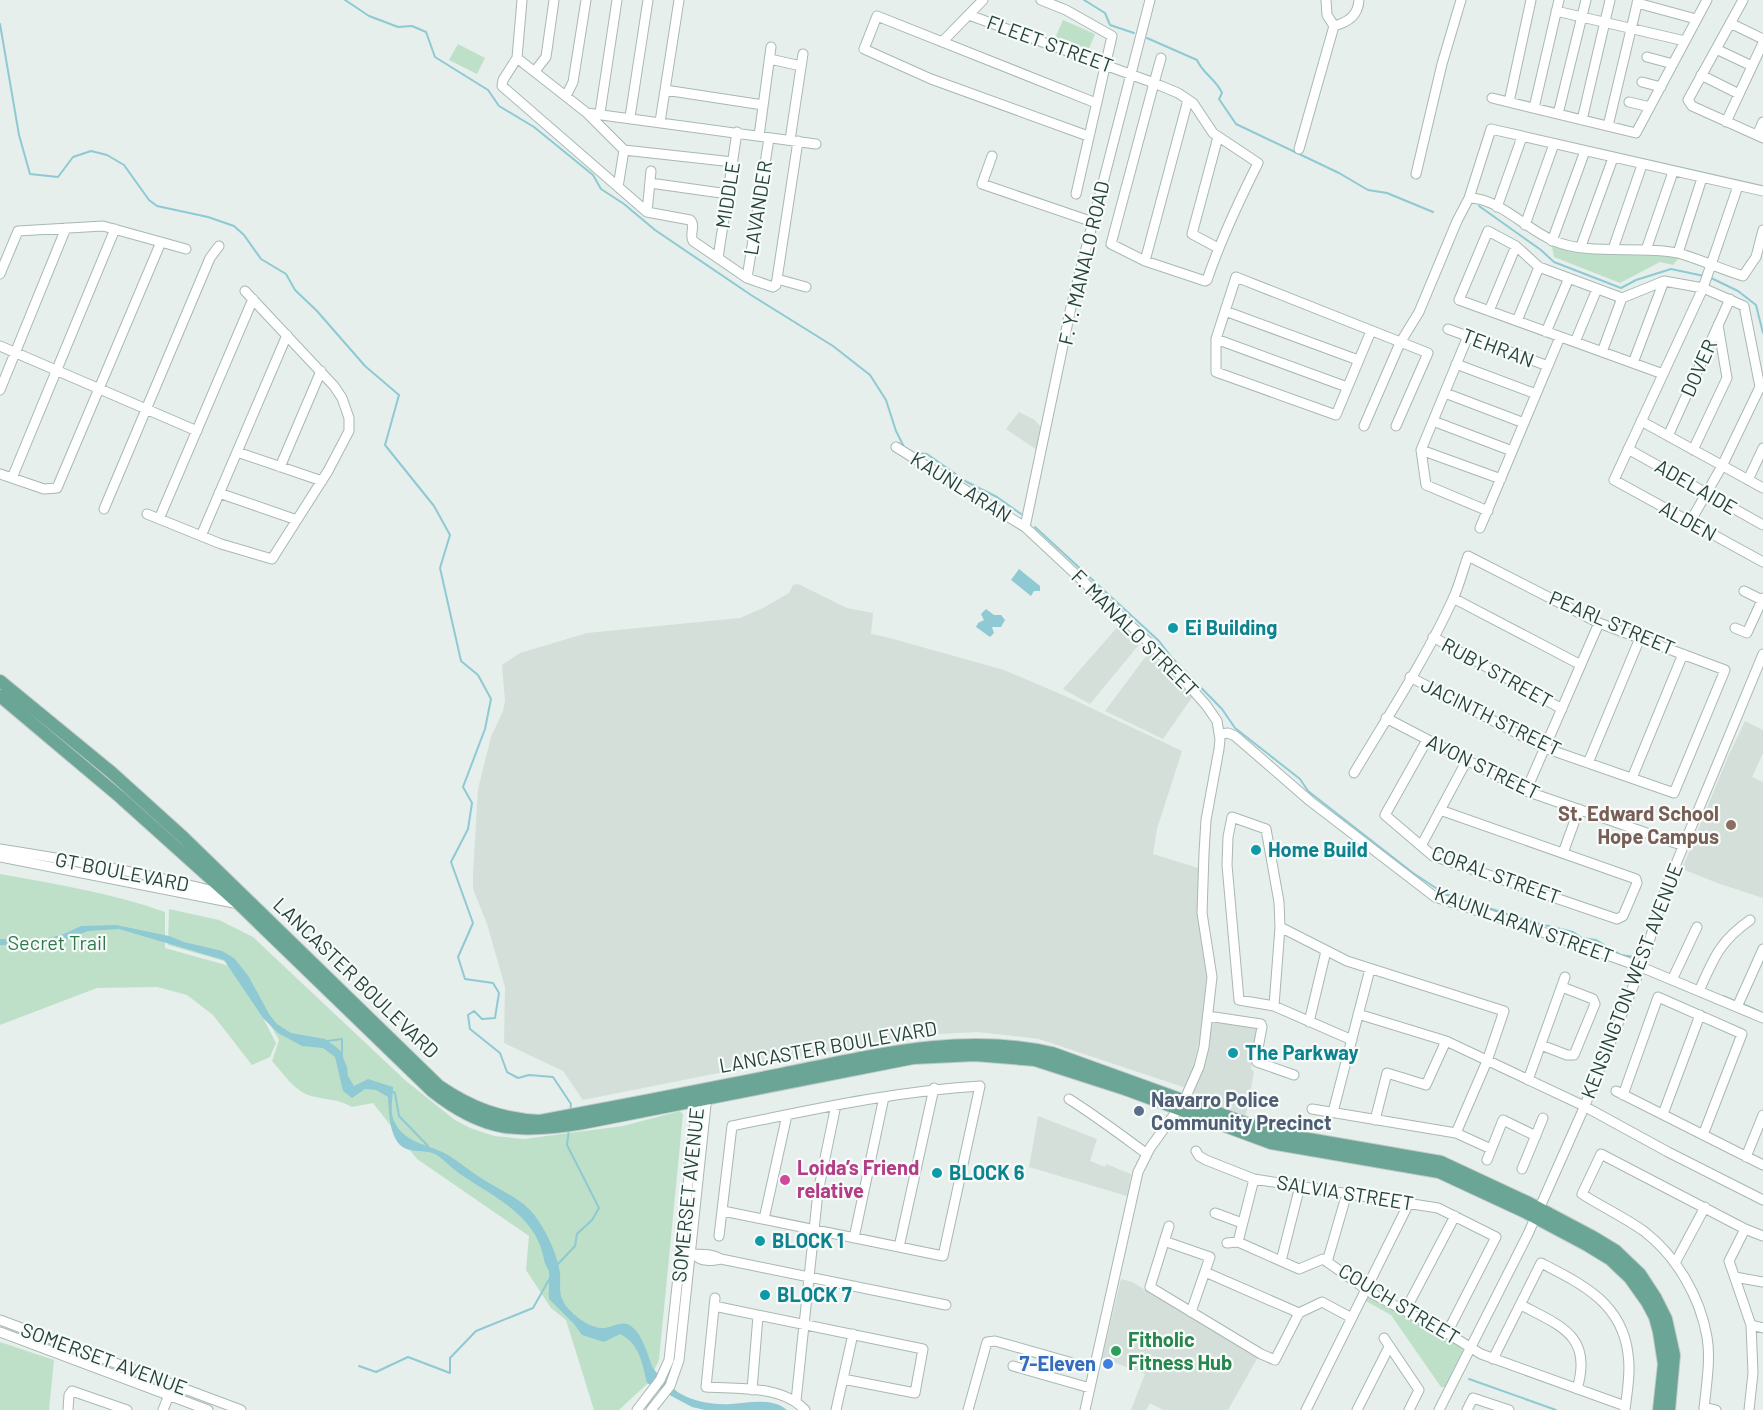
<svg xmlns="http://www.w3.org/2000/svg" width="1763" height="1410" font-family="Barlow,sans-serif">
	<rect width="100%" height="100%" fill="#e6efeb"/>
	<path fill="#d4dfda" d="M 1019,412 L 1035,420 L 1043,430 L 1037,450 L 1006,429 Z
		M 798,584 L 847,608 L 873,613 L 871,634 L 886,637 L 1004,670 L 1072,699 L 1182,751 L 1157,829 L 1153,854 L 1198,868 L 1198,916 L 1207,971 L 1202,1028 L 1191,1077 L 1186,1088 L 1039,1039 L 978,1032 L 939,1034 L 839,1049 L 583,1100 L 563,1071 L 504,1043 L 505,987 L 487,924 L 473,889 L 473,874 L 478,789 L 491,737 L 503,711 L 505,701 L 502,665 L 520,653 L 587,633 L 740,618 L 763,608 L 789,593 L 793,585 Z
		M 1121,623 L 1142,641 L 1090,704 L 1063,689 Z
		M 1149,652 L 1176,681 L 1193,696 L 1163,739 L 1105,711 Z
		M 1745,721 L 1763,730 L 1763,753 L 1752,777 L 1763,782 L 1763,898 L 1720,884 L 1682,869 L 1727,759 Z
		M 1213,1014 L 1260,1022 L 1251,1068 L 1254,1072 L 1246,1115 L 1196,1097 L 1194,1092 L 1208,1047 Z
		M 1038,1116 L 1097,1139 L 1090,1161 L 1105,1167 L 1106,1164 L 1131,1174 L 1127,1196 L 1029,1167 Z
		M 1121,1279 L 1132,1282 L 1258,1357 L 1228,1410 L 1163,1410 L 1150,1403 L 1146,1410 L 1131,1410 L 1145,1374 L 1102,1358 Z"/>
	<path fill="#bfe0c8" d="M 1063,20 L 1095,34 L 1088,51 L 1055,38 Z
		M 458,44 L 485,58 L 477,74 L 449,60 Z
		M 1551,242 L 1669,255 L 1679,258 L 1673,265 L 1660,262 L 1620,283 L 1554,257 Z
		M 0,874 C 56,884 112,893 165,912 L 165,948 L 233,967 L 231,963 L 168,945 L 169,909 L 219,920 L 253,937 L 406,1081 L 455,1120 L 470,1128 L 494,1136 L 524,1139 L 623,1126 L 680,1111 L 683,1114 L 659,1360 L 648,1383 L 619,1410 L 594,1410 L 566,1320 L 551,1308 L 526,1270 L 529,1236 L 417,1159 L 373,1103 L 352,1107 C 339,1099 326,1100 311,1096 C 294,1091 283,1073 272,1061 L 279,1040 L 255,998 L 247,987 L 276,1043 L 270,1057 L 252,1065 L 213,1015 L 187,995 L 157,987 L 97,988 L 0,1025 Z
		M 1367,1296 L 1461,1347 L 1463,1351 L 1446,1387 L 1441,1387 L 1391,1315 L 1364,1300 Z
		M 0,1342 L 54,1360 L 49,1410 L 0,1410 Z"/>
	<path fill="#8ec9d4" d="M 1019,569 L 1040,586 L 1040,591 L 1034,591 L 1031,596 L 1011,580 Z
		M 986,609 L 994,615 L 1001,615 L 1005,620 L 1001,627 L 992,627 L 994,633 L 990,637 L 976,627 L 978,623 L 984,620 L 981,614 Z
		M 116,925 L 169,936 L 184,942 L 222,951 L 229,955 L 235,959 L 249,977 L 269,1014 L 277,1024 L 291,1033 L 325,1039 L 340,1050 L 347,1067 L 348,1076 L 354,1086 L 368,1079 L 393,1087 C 393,1098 389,1113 395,1123 C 406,1144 429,1144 448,1155 C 459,1162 470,1171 481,1178 C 496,1188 515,1196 528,1208 C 541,1220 556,1250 559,1268 C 562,1278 558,1289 562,1299 C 568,1312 587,1327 601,1328 C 611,1329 622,1319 631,1326 C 643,1335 647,1353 652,1366 C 654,1372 675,1391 681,1394 C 695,1402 714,1405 730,1404 C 748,1403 772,1397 787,1410 L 705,1410 L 692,1407 L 647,1383 C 642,1363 640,1344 620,1334 L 604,1342 L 582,1335 L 574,1324 L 549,1299 C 548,1290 550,1281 549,1272 C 548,1267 544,1264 544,1259 C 536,1215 494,1197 460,1174 C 451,1168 444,1159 435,1154 C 424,1149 410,1154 400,1145 C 389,1133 389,1112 388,1097 L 376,1090 L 365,1089 L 352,1098 L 343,1091 L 335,1057 L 323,1048 L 302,1046 L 278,1033 L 263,1018 L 224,960 L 119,929 L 88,931 L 59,942 L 36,946 L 0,945 L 0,939 L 42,940 L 64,934 L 81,926 Z"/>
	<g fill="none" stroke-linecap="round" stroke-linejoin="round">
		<path stroke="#8ec9d4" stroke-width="2" d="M 345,0 L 369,16 L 385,22 L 398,27 L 412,26 L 426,32 L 435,57 L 488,90 L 499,106 L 534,127 L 593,175 L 601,189 L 624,204 L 655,230 L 751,295 L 833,346 L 870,375 L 886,400 L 896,431 L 904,447
			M 1084,0 L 1105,13 L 1110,25 L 1134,33
			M 0,24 L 19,135 L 30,174 L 58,177 L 73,157 L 91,151 L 107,155 L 124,165 L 149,200 L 157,206 L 208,217 L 234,226 L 244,235 L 261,259 L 286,274 L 295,290 L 317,311 L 365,366 L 399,395 L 385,445 L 434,506 L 450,535 L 440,568 L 461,661 L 478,675 L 491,699 L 485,729 L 463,787 L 472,803 L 468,829 L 451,862 L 473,923 L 458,957 L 465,979 L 493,983 L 499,993 L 495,1018 L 482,1019 L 474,1011 L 468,1015 L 470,1029 L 500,1053 L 507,1072 L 518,1078 L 529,1075 L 553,1077 L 571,1104 L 570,1112
			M 1147,38 L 1197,60 C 1203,74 1216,79 1222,93 L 1219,99 L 1236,124 L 1339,173 L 1368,190 L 1387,193 L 1433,212
			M 1479,206 L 1541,250 L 1554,262 L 1621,288 L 1636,280 L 1671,269 L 1704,276
			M 1709,277 L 1738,291 L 1756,305 L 1763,333
			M 914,453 L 927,454 L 967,482 L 997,497 L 1021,514
			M 1035,527 L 1159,641 L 1172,658 L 1222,709 L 1235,728 L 1300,779 L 1308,791 L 1413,873 L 1445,894 L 1532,922 L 1573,932 L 1582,938 L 1596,940 L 1621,955 L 1635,957
			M 1723,996 L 1735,1001
			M 1743,1004 L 1763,1013
			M 327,1041 L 342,1039 L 342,1057
			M 391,1091 L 395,1093 L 399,1116 L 428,1146
			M 557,1265 L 575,1246 L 577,1234 L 592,1220 L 599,1208 L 567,1145 L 569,1129
			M 359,1366 L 376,1372 L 408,1357 L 450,1373 L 450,1358 L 476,1331 L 533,1308 L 550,1278
			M 1469,1379 L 1556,1410"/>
		<defs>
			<path id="minor" d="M 522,0 L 517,58 L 503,80 L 502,86 L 647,212 L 690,220 C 696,225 689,235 693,241 L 747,278 L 773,287 L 776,285 L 777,279 L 798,141
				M 1041,0 L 1066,10 L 1112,36 L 1076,194
				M 1326,0 L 1327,15 L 1334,26
				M 1743,0 L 1688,100 L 1692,106 L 1763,138
				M 1637,3 L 1696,19
				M 1556,11 L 1685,41
				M 969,15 L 1154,83 L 1178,93 L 1193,103 L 1213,133 L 1258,163 C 1239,201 1221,239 1207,280 L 1205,281 L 1145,261 L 1111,244 L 1154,83 L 1161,58
				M 1730,23 L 1763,39
				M 1334,26 C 1348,22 1358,16 1359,0
				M 942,42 L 983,0
				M 1716,49 L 1752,66
				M 1647,57 L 1673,64
				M 517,58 L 587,113 L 624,150 L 733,162
				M 770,59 L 801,66
				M 535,71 L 546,57 L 554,0
				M 1701,75 L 1739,94
				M 1642,82 L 1661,87
				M 665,90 L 763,105
				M 566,96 L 573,82 L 586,0
				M 1492,98 L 1636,133 L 1707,0
				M 1509,102 L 1531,0
				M 1629,102 L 1650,107
				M 1534,108 L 1559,0
				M 587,113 L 816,144
				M 600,113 L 617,0
				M 1558,114 L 1586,0
				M 630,117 L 648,0
				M 1582,120 L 1610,0
				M 660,122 L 679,0
				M 1726,122 L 1763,43
				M 1608,126 L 1638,0
				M 1757,135 L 1763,122
				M 759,136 L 771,47
				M 1088,136 L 931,79 L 864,49 L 877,16 L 1096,103
				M 790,140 L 803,54
				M 1299,149 L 1334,26
				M 992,156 L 982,184 L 1093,222
				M 1416,174 L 1442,64 L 1461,0
				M 650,183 L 728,194
				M 1738,186 L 1703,288 L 1614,480 L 1763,562
				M 618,187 L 624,150
				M 1469,198 L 1491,129 L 1763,191
				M 1497,207 L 1522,137
				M 647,212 L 651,171
				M 1525,225 L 1554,144
				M 1552,241 L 1585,151
				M 1581,246 L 1613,158
				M 1218,248 L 1192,234 L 1218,137
				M 1613,249 L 1642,165
				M 1646,250 L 1673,172
				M 1678,253 L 1702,178
				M 718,258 L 737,132
				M 1145,261 L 1188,100
				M 0,274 L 18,231 L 103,226 L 186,249
				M 747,278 L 769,138
				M 777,279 L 806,287
				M 1225,311 L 1358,360
				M 1489,311 L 1516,246
				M 1517,321 L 1539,267
				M 1448,329 L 1548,366
				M 1371,331 L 1336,415 L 1216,372 L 1216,339 L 1236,277 L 1428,353 L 1396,426
				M 1546,332 L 1569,278
				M 1468,336 L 1421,450 L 1426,485 L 1488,511
				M 1216,339 L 1347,387
				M 1575,342 L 1597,289
				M 0,346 L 197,431
				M 1602,352 L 1622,298
				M 1633,363 L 1664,281
				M 1456,364 L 1536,394
				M 1663,374 L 1459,300 L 1488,231 L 1516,246 L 1539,267 L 1622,298 L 1664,281 L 1703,288 L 1744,306 L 1760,387 L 1722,466 L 1690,522
				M 0,390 L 66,228
				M 1445,393 L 1524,423
				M 1433,421 L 1512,451
				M 1641,421 L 1763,488
				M 1364,426 L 1400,343 L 1419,312 L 1457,221 L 1469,198 C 1499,198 1527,230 1554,241 C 1590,256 1639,245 1678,253 C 1699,259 1721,269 1743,276 L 1756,257 L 1763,230
				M 1668,436 L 1730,299
				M 896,447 L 1025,527 L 1159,652 L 1206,705 L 1217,721 L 1220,739 L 1219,749 L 1206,820 L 1204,853 L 1202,913 L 1212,977 L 1204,1047 L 1199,1067 L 1184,1101 L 1150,1148 L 1138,1172 L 1085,1410
				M 1628,449 L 1763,525
				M 1421,450 L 1501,479
				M 1693,450 L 1727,378 L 1718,325
				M 237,452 L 322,481
				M 280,467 L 321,371
				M 0,474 L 44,489 L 57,488 L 161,242
				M 12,478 L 115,229
				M 1748,480 L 1763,448
				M 219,493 L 297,520
				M 104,509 L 210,258 L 219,246
				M 147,514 L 221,544 L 272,559 L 328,471 L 349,431 L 349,418 L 342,398 L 334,386 L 245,291
				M 159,519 L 253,299
				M 1025,527 L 1071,307 L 1150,0
				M 1480,528 L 1560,337
				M 201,536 L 287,335
				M 1744,591 L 1762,600
				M 1453,598 L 1581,665
				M 1735,628 L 1747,633 L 1763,598
				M 1433,637 L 1562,709
				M 1386,718 L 1526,791 L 1684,846
				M 1220,734 L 1228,733 L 1235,736 L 1310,801 L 1435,897 L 1534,929 L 1641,967 L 1763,1018
				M 1427,740 L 1385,815 L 1433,856 L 1617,919 L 1623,916 L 1637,883 L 1636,879 L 1440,810
				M 1588,763 L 1640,638
				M 1354,773 C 1388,716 1425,660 1453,599 C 1459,586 1463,570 1468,556 L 1599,623 L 1725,670 L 1674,793 L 1545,748 L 1410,677
				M 1632,778 L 1683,654
				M 1526,791 L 1599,623
				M 1421,846 L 1467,760
				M 0,849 C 76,861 153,874 227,895
				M 1563,853 L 1579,809
				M 0,857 L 239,904
				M 1280,927 L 1347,961 L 1504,1011 L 1487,1061 L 1456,1133
				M 1672,980 L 1697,927
				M 1699,991 C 1714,958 1719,942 1750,920
				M 1274,1006 L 1280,927 L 1279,902 L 1266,829 L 1232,817 L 1228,837 L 1227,865 L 1239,1000 L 1274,1006 L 1352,1040
				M 1737,1007 L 1763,949
				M 1358,1014 L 1446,1041 L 1582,1105 L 1668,1152 L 1763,1200
				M 1208,1016 L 1261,1024 L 1262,1027 L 1256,1059 L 1257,1062 L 1294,1075
				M 1309,1022 L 1326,951
				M 1541,1045 L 1567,1055 L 1574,1055 L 1595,1004 L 1593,999 L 1562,987
				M 1528,1080 L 1565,977
				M 1616,1091 L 1763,1165
				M 1623,1095 L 1658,997 L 1742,1034 L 1703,1135
				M 1069,1099 C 1096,1116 1121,1135 1147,1154
				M 1312,1109 L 1456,1133 L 1491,1149
				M 1333,1112 L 1370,969
				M 1663,1114 L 1700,1015
				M 1375,1120 L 1387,1073 L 1426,1085 L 1446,1041
				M 1196,1151 L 1199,1156 L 1206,1160 L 1254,1179 L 1438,1208 L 1496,1237 L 1447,1333
				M 1746,1157 L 1763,1115
				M 1487,1160 L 1503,1120 L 1536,1136
				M 1522,1169 L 1543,1118
				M 1215,1213 L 1242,1223
				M 764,1219 L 787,1115
				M 1169,1226 L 1150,1287 L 1261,1354 L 1275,1360 L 1299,1313
				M 1745,1229 L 1729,1261 L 1751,1325 L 1753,1373 L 1749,1410
				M 719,1236 L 732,1126 C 815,1109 896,1091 980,1086 L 943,1256 L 723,1211
				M 854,1238 L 884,1097
				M 1164,1241 L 1210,1257 L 1191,1312
				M 1238,1242 L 1254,1179
				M 1227,1243 L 1238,1242 L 1299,1269 L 1323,1259 L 1373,1294 L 1447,1333 L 1481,1354 L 1625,1406
				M 899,1247 L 934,1088
				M 686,1254 C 699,1255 708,1252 721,1259 L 946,1305
				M 695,1255 C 702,1262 711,1261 721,1259
				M 1281,1261 L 1300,1186
				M 1327,1262 L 1347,1193
				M 1675,1263 L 1705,1207
				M 1205,1272 L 1299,1313 L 1322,1302 L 1350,1317
				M 1735,1277 L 1763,1282
				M 715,1298 L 706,1387 C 737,1389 782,1385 805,1410
				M 1521,1305 C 1561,1326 1593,1336 1577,1389
				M 714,1306 L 923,1349 L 915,1393 L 843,1379
				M 1405,1311 L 1455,1216
				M 0,1320 L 241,1410
				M 1751,1325 L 1763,1328
				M 0,1332 L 208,1410
				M 1384,1338 L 1419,1390 L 1409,1410
				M 1493,1359 L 1541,1263 C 1582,1284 1622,1303 1628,1354 C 1631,1372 1627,1392 1625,1410
				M 1013,1366 L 1090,1388
				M 752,1390 L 758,1316
				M 796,1401 L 818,1192 L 836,1105
				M 1704,1407 L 1716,1410
				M 68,1410 L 69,1395 L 72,1391 L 127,1410
				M 163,1410 L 171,1390
				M 637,1410 L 660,1380 L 669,1360 L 697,1101 L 699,1098
				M 651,1410 L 670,1386 L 679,1360 L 707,1095
				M 836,1410 L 853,1334
				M 968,1410 L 987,1342 L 995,1341 L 1094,1369
				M 1306,1410 L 1409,1203
				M 1357,1410 L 1389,1347
				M 1439,1410 L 1528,1234 L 1583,1110 L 1641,967 L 1666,888 L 1763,654
				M 1467,1410 L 1473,1398 L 1509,1410
				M 1704,1410 C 1706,1386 1711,1360 1707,1337 C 1700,1297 1677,1257 1645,1232 C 1626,1218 1602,1207 1582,1194 L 1601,1154 L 1745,1229 L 1763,1236"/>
			<path id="major" d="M 0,681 L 111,772 L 184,838 L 439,1086 C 471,1108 501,1119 540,1121 C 621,1106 701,1090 782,1074 C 871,1056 961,1032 1052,1053 L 1274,1133 L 1441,1162 L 1529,1203 L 1593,1237 L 1616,1251 L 1640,1274 L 1655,1297 L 1666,1319 L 1674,1355 L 1669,1410
				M 0,696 L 120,797 L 239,904 L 432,1091 C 485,1133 518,1133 583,1123 L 913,1058 L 975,1055 L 1035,1060 L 1125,1089 L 1271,1143 L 1439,1172 L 1525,1212 L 1587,1245 L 1610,1259 L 1630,1278 L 1647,1302 L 1655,1317 L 1659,1332 L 1664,1364 L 1659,1410"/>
		</defs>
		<use href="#minor" stroke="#a8b8b2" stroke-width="11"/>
		<use href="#major" stroke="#c2cac8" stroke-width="14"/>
		<use href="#minor" stroke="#fff" stroke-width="9"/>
		<use href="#major" stroke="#6aa596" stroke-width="12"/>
	</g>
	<g fill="#0f9aa8" stroke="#f7fbf9" stroke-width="2">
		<circle cx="1173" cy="628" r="6"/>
		<circle cx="1256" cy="850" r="6"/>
		<circle cx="1233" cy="1053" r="6"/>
		<circle cx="937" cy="1173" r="6"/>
		<circle cx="760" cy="1241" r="6"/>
		<circle cx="765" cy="1295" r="6"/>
	</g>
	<circle fill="#8d6e63" stroke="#f7fbf9" stroke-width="2" cx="1731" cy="825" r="6"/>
	<circle fill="#5c6f8a" stroke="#f7fbf9" stroke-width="2" cx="1139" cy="1111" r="6"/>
	<circle fill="#d1479c" stroke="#f7fbf9" stroke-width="2" cx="785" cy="1180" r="6"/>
	<circle fill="#2e9e5b" stroke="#f7fbf9" stroke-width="2" cx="1116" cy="1351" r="6"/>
	<circle fill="#3f7fe0" stroke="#f7fbf9" stroke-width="2" cx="1108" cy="1364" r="6"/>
	<g text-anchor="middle" stroke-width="4.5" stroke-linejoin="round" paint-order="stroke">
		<g font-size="20" fill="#24423a" stroke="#f7fbf9">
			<text transform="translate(1050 44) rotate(20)" y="7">FLEET STREET</text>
			<text transform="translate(728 195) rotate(-81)" y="7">MIDDLE</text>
			<text transform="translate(758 208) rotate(-81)" y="7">LAVANDER</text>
			<text transform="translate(1084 263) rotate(-77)" y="7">F. Y. MANALO ROAD</text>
			<text transform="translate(1498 348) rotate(21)" y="7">TEHRAN</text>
			<text transform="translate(1699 368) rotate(-66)" y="7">DOVER</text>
			<text transform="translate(961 487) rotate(32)" y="7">KAUNLARAN</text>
			<text transform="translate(1696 487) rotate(30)" y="7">ADELAIDE</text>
			<text transform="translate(1688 521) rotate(29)" y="7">ALDEN</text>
			<text transform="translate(1612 623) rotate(23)" y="7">PEARL STREET</text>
			<text transform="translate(1135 633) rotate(45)" y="7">F. MANALO STREET</text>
			<text transform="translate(1497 673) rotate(29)" y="7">RUBY STREET</text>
			<text transform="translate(1491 717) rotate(26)" y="7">JACINTH STREET</text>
			<text transform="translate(1483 767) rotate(26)" y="7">AVON STREET</text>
			<text transform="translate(122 872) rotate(11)" y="7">GT BOULEVARD</text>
			<text transform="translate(1496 875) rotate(20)" y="7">CORAL STREET</text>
			<text transform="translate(1524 925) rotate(20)" y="7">KAUNLARAN STREET</text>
			<text transform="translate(356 978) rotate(44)" y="7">LANCASTER BOULEVARD</text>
			<text transform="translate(1632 981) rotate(-69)" y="7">KENSINGTON WEST AVENUE</text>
			<text transform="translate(828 1047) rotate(-10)" y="7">LANCASTER BOULEVARD</text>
			<text transform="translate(1345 1193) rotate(9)" y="7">SALVIA STREET</text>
			<text transform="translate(688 1195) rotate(-84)" y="7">SOMERSET AVENUE</text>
			<text transform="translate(1399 1304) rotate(31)" y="7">COUCH STREET</text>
			<text transform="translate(104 1359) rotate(20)" y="7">SOMERSET AVENUE</text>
		</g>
		<g font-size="20" font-weight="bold" fill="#0d838f" stroke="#f7fbf9" text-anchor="start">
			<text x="1185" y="635">Ei Building</text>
			<text x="1268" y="857">Home Build</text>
			<text x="1245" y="1060">The Parkway</text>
			<text x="949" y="1180">BLOCK 6</text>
			<text x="772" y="1248">BLOCK 1</text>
			<text x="777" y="1302">BLOCK 7</text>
		</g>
		<g font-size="20" font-weight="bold" fill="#785e54" stroke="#f7fbf9" text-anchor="end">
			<text x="1719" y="821">St. Edward School<tspan x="1719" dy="23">Hope Campus</tspan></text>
		</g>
		<g font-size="20" fill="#2d7a4b" stroke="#f7fbf9">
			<text x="57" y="950">Secret Trail</text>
		</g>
		<g font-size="20" font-weight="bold" fill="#4e5e75" stroke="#f7fbf9" text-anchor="start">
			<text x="1151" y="1107">Navarro Police<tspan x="1151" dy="23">Community Precinct</tspan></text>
		</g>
		<g font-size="20" font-weight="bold" fill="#b23c85" stroke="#f7fbf9" text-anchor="start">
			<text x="797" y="1175">Loida’s Friend<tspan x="797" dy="23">relative</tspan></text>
		</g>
		<g font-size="20" font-weight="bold" fill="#27864d" stroke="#f7fbf9" text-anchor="start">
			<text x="1128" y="1347">Fitholic<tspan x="1128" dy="23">Fitness Hub</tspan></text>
		</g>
		<g font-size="20" font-weight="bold" fill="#366cbe" stroke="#f7fbf9" text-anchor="end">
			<text x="1096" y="1371">7-Eleven</text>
		</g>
	</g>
</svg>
